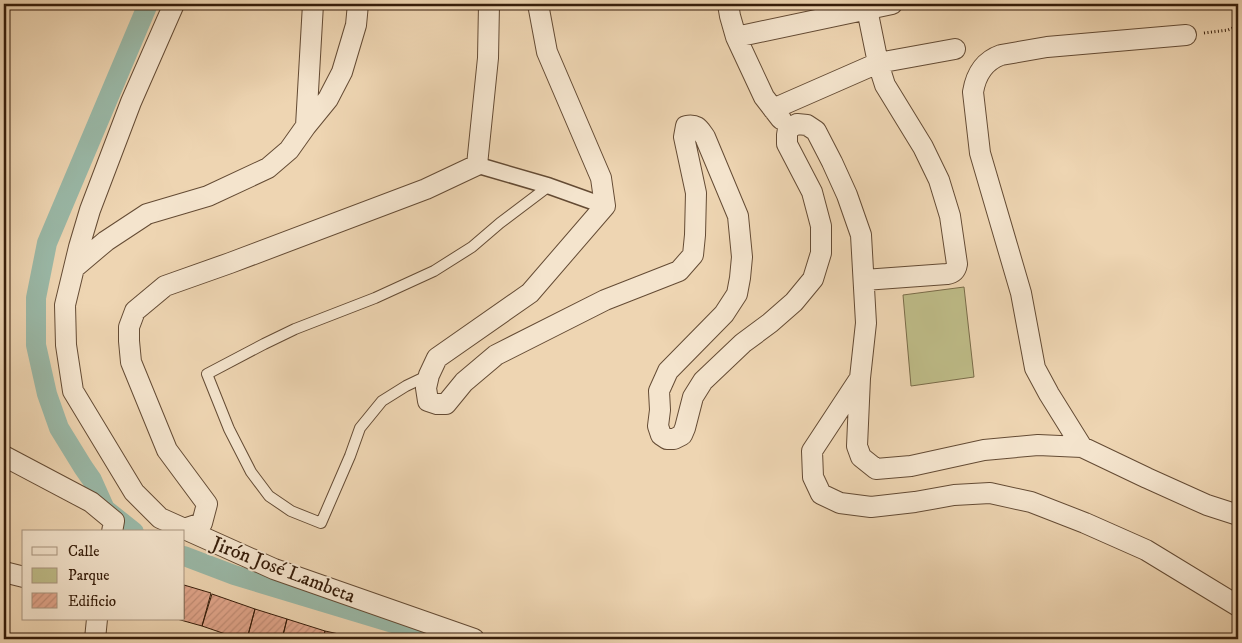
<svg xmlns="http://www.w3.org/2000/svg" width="1242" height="643" font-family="'IM FELL DW Pica',serif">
	<defs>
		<pattern id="building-hatch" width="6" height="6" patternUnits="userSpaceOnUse" patternTransform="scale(1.25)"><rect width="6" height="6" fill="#e1a68c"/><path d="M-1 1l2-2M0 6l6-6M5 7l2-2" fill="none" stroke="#c28e77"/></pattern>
	</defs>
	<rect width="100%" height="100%" fill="#eed5b2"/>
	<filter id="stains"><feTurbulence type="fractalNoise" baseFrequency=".004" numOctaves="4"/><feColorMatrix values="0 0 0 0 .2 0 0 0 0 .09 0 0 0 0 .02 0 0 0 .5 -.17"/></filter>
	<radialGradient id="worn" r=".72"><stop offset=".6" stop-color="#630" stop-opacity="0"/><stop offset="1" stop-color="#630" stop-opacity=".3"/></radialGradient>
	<path fill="#bebc88" stroke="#7a6c49" d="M 964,287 L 974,377 L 911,386 L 903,295 Z"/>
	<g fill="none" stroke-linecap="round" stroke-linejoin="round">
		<path stroke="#9ab9a8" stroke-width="20" d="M 134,532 L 105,509 L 92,480 L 83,467 L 59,428 L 47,394 L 36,345 L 36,298 L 47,243 L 148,4
			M 184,556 L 234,575 L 446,639"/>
	</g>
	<path fill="url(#building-hatch)" stroke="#361d0a" d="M 184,585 L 211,593 L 202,626 L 177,619 L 184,619 Z
		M 212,594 L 255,609 L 247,639 L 240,639 L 202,626 Z
		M 255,609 L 287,619 L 282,639 L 247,639 Z
		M 287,619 L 325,631 L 323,639 L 282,639 Z
		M 325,631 L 362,639 L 323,639 Z"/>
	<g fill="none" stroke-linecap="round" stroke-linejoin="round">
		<defs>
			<path id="service" d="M 429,375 L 406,386 L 382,401 L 360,428 L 350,456 L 321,523 L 291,511 L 269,496 L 251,472 L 229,429 L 207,374 L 264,344 L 295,329 L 375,298 L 434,271 L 472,247 L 500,223 L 549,186"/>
			<path id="pedestrian" d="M 477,165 L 549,186 L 605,206"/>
			<path id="minor" d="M 174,4 L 131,102 L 90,210 L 79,247 L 65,305 L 66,345 L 73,391 L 134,492 L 160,518 L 274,569 L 474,639
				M 538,4 L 547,52 L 601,178 L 605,206 L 530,293 L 437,358 L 429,375 L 426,388 L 428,401 L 437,404 L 446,404 L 464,382 L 496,355 L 605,300 L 679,271 L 693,255 L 695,235 L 696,193 L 684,137 L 686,126 C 698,124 699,129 705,137 L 738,216 L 742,257 L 740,278 L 737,294 L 724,314 L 668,371 L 659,391 L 660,410 L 658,426 L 661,435 L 667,439 L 674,439 L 682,435 L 685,428 L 693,397 L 703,381 L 743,343 L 770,323 L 794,302 L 813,279 L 821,253 L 821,226 L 812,192 L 787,144 L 787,135 L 788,129 L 797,124 L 807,125 L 816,131 L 832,162 L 847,195 L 861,235 L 866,323 L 860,378 L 812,451 L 813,477 L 821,494 L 840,503 L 871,507 L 915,502 L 954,495 L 990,493 L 1031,502 L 1085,523 L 1146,550 L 1238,606
				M 728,4 L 730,16 L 736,37 L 764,97 L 781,119
				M 736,37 L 892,4
				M 773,109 L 878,63 L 955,49
				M 306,126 L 313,4
				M 74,268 L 106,241 L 147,214 L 208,196 L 268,168 L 289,150 L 306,126 L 328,99 L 342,72 L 356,25 L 358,4
				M 864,280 L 947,274 C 954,273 956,270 957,264 L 950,216 L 939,180 L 923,147 L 885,85 L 878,63 L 867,9
				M 860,378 L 857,446 L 861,457 L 876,469 L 911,466 L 984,450 L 1038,445 L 1082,447 L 1147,478 L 1207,505 L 1238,515
				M 1082,447 L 1049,394 L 1035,368 L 1021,293 L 980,153 L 973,92 C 976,74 984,61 1001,55 L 1047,47 L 1186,35
				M 4,456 L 91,502 L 114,521 L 112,532
				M 184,529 L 202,523 L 207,504 L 167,450 L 131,362 L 129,341 L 129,327 L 135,311 L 165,286 L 230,263 L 426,189 L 477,165 L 488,58 L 489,4
				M 4,572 L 24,577
				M 95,639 L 97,619"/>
		</defs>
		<use href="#service" stroke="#644b34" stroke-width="12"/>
		<use href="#pedestrian" stroke="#644b34" stroke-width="18"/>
		<use href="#minor" stroke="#644b34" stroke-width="22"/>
		<path stroke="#361d0a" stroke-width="3" stroke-dasharray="1 2.5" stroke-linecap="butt" d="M 1204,33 L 1228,30 L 1238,26"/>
		<use href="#service" stroke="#f4e4cd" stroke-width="10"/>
		<use href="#pedestrian" stroke="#f4e4cd" stroke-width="15"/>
		<use href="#minor" stroke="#f4e4cd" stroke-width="20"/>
	</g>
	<g text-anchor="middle" stroke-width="4" stroke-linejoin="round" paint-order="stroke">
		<g font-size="20" fill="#361d0a" stroke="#f4e4cd">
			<text transform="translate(284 569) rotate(21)" y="7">Jirón José Lambeta</text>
		</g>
	</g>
	<rect width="1242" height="643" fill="none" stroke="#eed5b2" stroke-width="20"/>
	<rect x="5" y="5" width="1232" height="633" fill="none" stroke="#361d0a" stroke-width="2.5"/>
	<rect x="10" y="10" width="1222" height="623" fill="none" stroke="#361d0a"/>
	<rect x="22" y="530" width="162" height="90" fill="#f4e4cd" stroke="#a8947f"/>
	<rect x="32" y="547" width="25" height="8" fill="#f4e4cd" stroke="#a8947f"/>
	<text x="68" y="556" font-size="15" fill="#361d0a">Calle</text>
	<rect x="32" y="568" width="25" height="15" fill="#bebc88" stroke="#a8947f"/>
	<text x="68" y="580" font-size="15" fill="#361d0a">Parque</text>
	<rect x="32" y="593" width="25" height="15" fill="url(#building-hatch)" stroke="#a8947f"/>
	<text x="68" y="606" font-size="15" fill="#361d0a">Edificio</text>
	<rect width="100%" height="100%" filter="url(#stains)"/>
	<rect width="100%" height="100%" fill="url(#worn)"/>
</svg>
